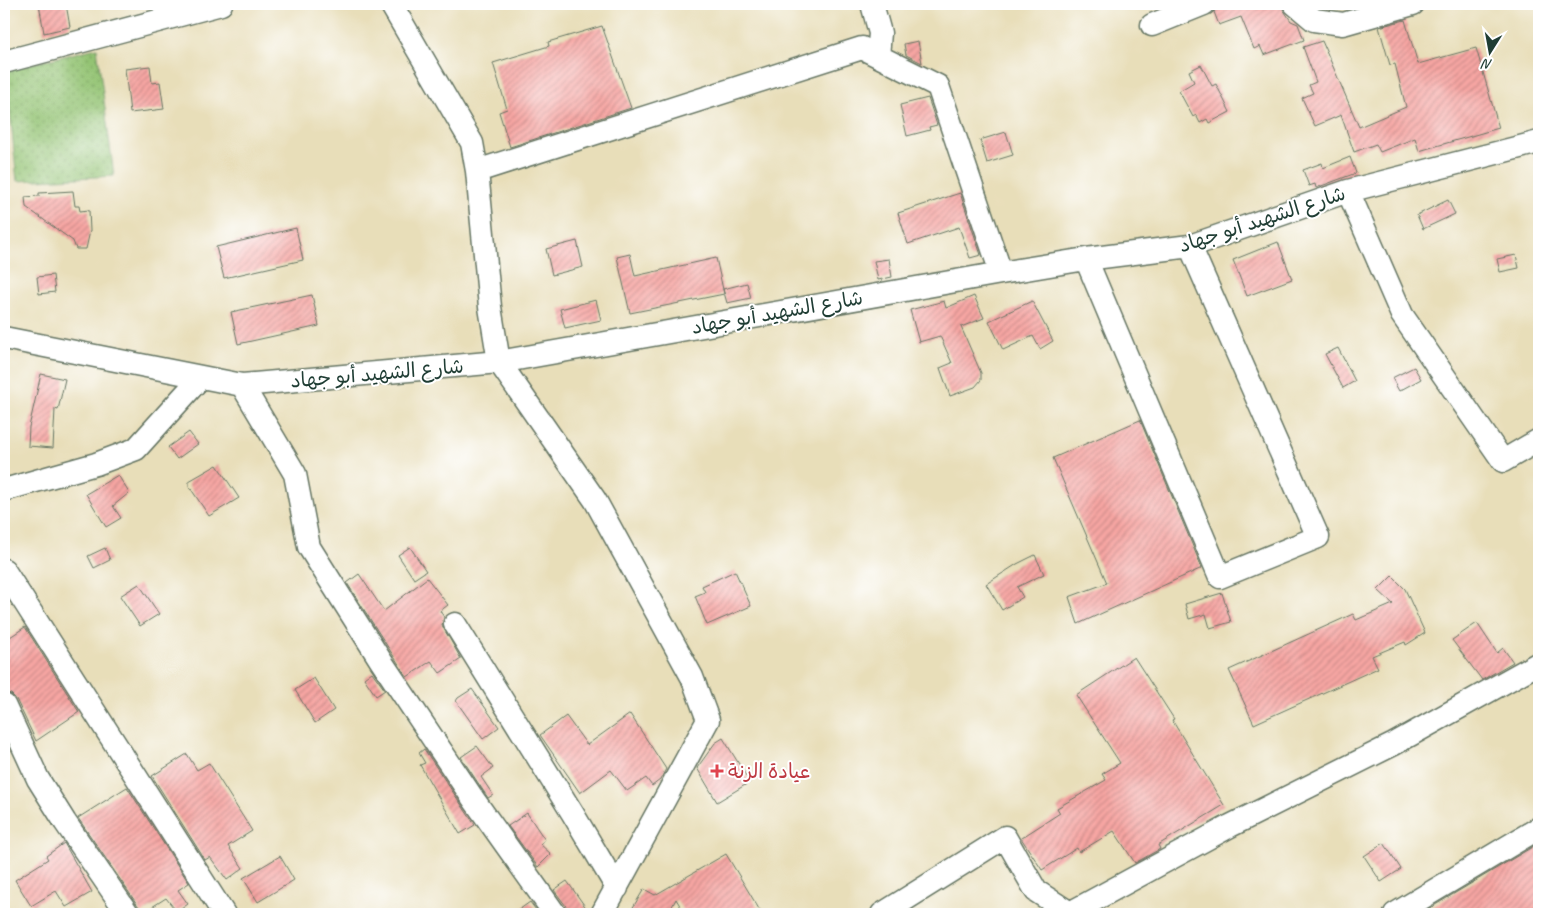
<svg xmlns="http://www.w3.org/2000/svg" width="1543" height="918" font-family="Caveat,'Playpen Sans Arabic',sans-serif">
	<defs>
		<pattern id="grass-dots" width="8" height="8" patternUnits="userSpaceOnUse" patternTransform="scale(1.25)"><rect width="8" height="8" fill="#93c372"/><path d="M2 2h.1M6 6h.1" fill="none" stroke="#77a05e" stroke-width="1.8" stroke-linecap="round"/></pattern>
		<pattern id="building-hatch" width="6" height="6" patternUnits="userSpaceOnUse" patternTransform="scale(1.25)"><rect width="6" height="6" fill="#f7a6a3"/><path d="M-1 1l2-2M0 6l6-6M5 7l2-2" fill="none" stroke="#c78886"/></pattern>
	</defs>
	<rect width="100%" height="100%" fill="#fff"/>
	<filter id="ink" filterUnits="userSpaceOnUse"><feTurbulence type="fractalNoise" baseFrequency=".02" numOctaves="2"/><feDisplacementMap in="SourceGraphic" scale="10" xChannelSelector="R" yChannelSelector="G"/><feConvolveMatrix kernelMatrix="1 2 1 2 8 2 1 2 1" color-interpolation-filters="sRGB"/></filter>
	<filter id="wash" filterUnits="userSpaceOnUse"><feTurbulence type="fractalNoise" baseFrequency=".0096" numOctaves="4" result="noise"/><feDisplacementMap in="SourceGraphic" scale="20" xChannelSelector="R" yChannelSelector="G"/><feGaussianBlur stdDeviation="1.12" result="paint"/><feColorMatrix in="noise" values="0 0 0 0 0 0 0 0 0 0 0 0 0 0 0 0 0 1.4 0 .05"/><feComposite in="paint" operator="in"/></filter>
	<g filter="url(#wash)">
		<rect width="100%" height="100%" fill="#e8deb9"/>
		<path fill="url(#grass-dots)" stroke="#598053" d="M 97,48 L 114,176 L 17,181 L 6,70 Z"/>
		<g id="blocks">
			<path fill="url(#building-hatch)" d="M 39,4 L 66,4 L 70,27 L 44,33 Z
				M 1217,4 L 1282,4 L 1283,9 L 1291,21 L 1298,24 L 1304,40 L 1264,55 L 1260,46 L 1254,49 L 1241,17 L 1219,25 L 1214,12 Z
				M 1405,20 L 1418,64 L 1476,48 L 1499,128 L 1419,151 L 1415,138 L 1380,152 L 1376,144 L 1354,152 L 1341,115 L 1315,126 L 1302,98 L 1313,93 L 1309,85 L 1316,82 L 1303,47 L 1322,41 L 1359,127 L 1406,107 L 1395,64 L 1390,65 L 1379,27 Z
				M 602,26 L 631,108 L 510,147 L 499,112 L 507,109 L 493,63 L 549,46 L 548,42 Z
				M 918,41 L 922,63 L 906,55 L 904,44 Z
				M 1201,65 L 1212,86 L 1216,84 L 1230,112 L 1209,123 L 1207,119 L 1200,123 L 1196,115 L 1193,117 L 1179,91 L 1194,82 L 1189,71 Z
				M 150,66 L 152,83 L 160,82 L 164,109 L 130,113 L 125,69 Z
				M 928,98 L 937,125 L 929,127 L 930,130 L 907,136 L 900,105 Z
				M 1006,132 L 1013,155 L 987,163 L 980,140 Z
				M 1350,157 L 1356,173 L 1316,188 L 1315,184 L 1309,186 L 1303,170 L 1322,163 L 1323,168 Z
				M 73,191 L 75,206 L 79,206 L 80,211 L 89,210 L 90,231 L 86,249 L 76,249 L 73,241 L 26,207 L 25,197 L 39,196 L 39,193 Z
				M 960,193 L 981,255 L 970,258 L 959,227 L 908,244 L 898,213 Z
				M 1448,200 L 1455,214 L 1423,229 L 1417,215 Z
				M 296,228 L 303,260 L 224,278 L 216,247 Z
				M 577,241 L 583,267 L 552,275 L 546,249 Z
				M 1278,242 L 1292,279 L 1247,296 L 1233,260 Z
				M 630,254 L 635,276 L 716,258 L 724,294 L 630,313 L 617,257 Z
				M 1516,255 L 1519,268 L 1500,272 L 1497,259 Z
				M 889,259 L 892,277 L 878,280 L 874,261 Z
				M 53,275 L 55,292 L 39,294 L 37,277 Z
				M 747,283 L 751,298 L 727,303 L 723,289 Z
				M 312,295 L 319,326 L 238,344 L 231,312 Z
				M 974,296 L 984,318 L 961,327 L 981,373 L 981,380 L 975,387 L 950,396 L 940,368 L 952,363 L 940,336 L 919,342 L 910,310 L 944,301 L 946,308 Z
				M 596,300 L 601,320 L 565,328 L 560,309 Z
				M 1032,301 L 1053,341 L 1040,349 L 1033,336 L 1003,350 L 989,321 Z
				M 1338,348 L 1355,381 L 1343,388 L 1325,354 Z
				M 1414,367 L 1421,379 L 1399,391 L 1392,378 Z
				M 41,374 L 65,379 L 58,410 L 55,409 L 53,448 L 28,446 L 29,427 Z
				M 1140,420 L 1202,568 L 1078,624 L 1069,597 L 1107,583 L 1053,458 Z
				M 189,432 L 198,444 L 177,459 L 168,447 Z
				M 217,465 L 239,498 L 209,516 L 189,486 L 189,481 Z
				M 118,475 L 129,493 L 113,506 L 121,518 L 106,527 L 86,494 Z
				M 410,547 L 426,571 L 414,579 L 398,555 Z
				M 105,548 L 110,560 L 94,568 L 88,556 Z
				M 1035,555 L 1044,574 L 1017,587 L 1023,597 L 1002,610 L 986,584 L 1017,564 Z
				M 735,571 L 751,606 L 707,625 L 695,596 L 705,592 L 702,586 Z
				M 359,574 L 384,611 L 427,578 L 448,605 L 440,611 L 444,617 L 442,625 L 461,659 L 440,673 L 431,661 L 407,677 L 347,583 Z
				M 1392,576 L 1405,589 L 1425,633 L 1406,645 L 1405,642 L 1372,656 L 1378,668 L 1254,724 L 1229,670 L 1353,614 L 1356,620 L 1393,604 L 1378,590 Z
				M 139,584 L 159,614 L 140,626 L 120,596 Z
				M 1222,593 L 1231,622 L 1210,628 L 1206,614 L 1189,619 L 1185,604 Z
				M 1477,623 L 1497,653 L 1503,648 L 1513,662 L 1482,680 L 1452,640 Z
				M 25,627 L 79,712 L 36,741 L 16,699 L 11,694 L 4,692 L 4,641 Z
				M 1134,657 L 1174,719 L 1172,720 L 1224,805 L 1158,845 L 1160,849 L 1135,863 L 1114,831 L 1079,852 L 1077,848 L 1042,870 L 1021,838 L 1060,813 L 1057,808 L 1106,780 L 1102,774 L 1120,763 L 1076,695 Z
				M 372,672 L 385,690 L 376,696 L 364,678 Z
				M 314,678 L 334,710 L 315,723 L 295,690 Z
				M 472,689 L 499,727 L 483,739 L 456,701 L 458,698 Z
				M 630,714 L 666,769 L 660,780 L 652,786 L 646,778 L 627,791 L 611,770 L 580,793 L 540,735 L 566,716 L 587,745 Z
				M 723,738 L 750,782 L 717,802 L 697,768 L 715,743 Z
				M 477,746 L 493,768 L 481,777 L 493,795 L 488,798 L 461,757 Z
				M 424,749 L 475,825 L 460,834 L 420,765 L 425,763 L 419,753 Z
				M 187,754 L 197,770 L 209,763 L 252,831 L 228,846 L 243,868 L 227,880 L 210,857 L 205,860 L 152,776 Z
				M 127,787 L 189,883 L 178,890 L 188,904 L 177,912 L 166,898 L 141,914 L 139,907 L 78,818 Z
				M 527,813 L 545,840 L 540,844 L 551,854 L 538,867 L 508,826 Z
				M 64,843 L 92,892 L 66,907 L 56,891 L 31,906 L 15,880 L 48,859 L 46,856 Z
				M 1384,843 L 1401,869 L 1381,882 L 1364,856 Z
				M 1539,843 L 1539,911 L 1534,914 L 1420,914 Z
				M 726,854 L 762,914 L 685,914 L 676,899 L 668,914 L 629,914 L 644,889 L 655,895 Z
				M 280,856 L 294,880 L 258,902 L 243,878 Z
				M 567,881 L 589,912 L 589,914 L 568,914 L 566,906 L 554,890 Z
				M 530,902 L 539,914 L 513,914 Z"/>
		</g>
	</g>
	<g filter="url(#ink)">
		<use href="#blocks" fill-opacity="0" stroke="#657563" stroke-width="1"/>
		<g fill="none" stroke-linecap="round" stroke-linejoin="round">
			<defs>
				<path id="minor" d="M 391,4 L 472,143 L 477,171 L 490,307 L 499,362 L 595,500 L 692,677 L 708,720 L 602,914
					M 872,4 L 880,33 L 878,56
					M 1295,4 L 1314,20 L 1343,24 L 1413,4
					M 1152,25 L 1204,4
					M 4,62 L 221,4
					M 477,171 L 862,48 L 938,86 L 1001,273
					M 1348,191 L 1402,315 L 1503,461 L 1539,440
					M 1086,259 L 1220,577 L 1318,537 L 1190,246
					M 4,338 L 242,385 L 499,362 L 1001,273 L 1086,259 L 1190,246 L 1348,191 L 1539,142
					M 242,385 L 295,474 L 309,547 L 381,661 L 474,800 L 555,914
					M 4,490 L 96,464 L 136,449 L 201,377
					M 4,570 L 224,914
					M 455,624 L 573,814 L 617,888
					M 4,705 L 38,779 L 65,822 L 128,914
					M 882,914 L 1005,837 L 1036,891 L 1070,913 L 1230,826 L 1394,744 L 1539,663
					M 1395,914 L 1539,828"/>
			</defs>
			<use href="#minor" stroke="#657563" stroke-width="25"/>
			<use href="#minor" stroke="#fff" stroke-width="22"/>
		</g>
	</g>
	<path fill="#e0444e" stroke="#fff" stroke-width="2" d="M714.5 763.5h5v5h5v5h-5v5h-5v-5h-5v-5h5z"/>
	<g text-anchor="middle" stroke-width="4" stroke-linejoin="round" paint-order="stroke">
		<g font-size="20" fill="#1f3d34" stroke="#fff">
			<text transform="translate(1262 219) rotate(-18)" y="7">شارع الشهيد أبو جهاد</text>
			<text transform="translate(777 312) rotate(-10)" y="7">شارع الشهيد أبو جهاد</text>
			<text transform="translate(377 373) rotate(-5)" y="7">شارع الشهيد أبو جهاد</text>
		</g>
		<g font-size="20" fill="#be3a42" stroke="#fff" text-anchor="start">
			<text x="728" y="778">عيادة الزنة</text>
		</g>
	</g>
	<rect width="1543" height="918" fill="none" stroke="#fff" stroke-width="20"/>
	<g transform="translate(1490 52) rotate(191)" stroke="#ffffff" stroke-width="4" paint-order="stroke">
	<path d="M0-4L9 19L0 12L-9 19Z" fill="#1f3d34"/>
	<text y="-8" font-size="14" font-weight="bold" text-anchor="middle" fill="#1f3d34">N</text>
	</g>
</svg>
